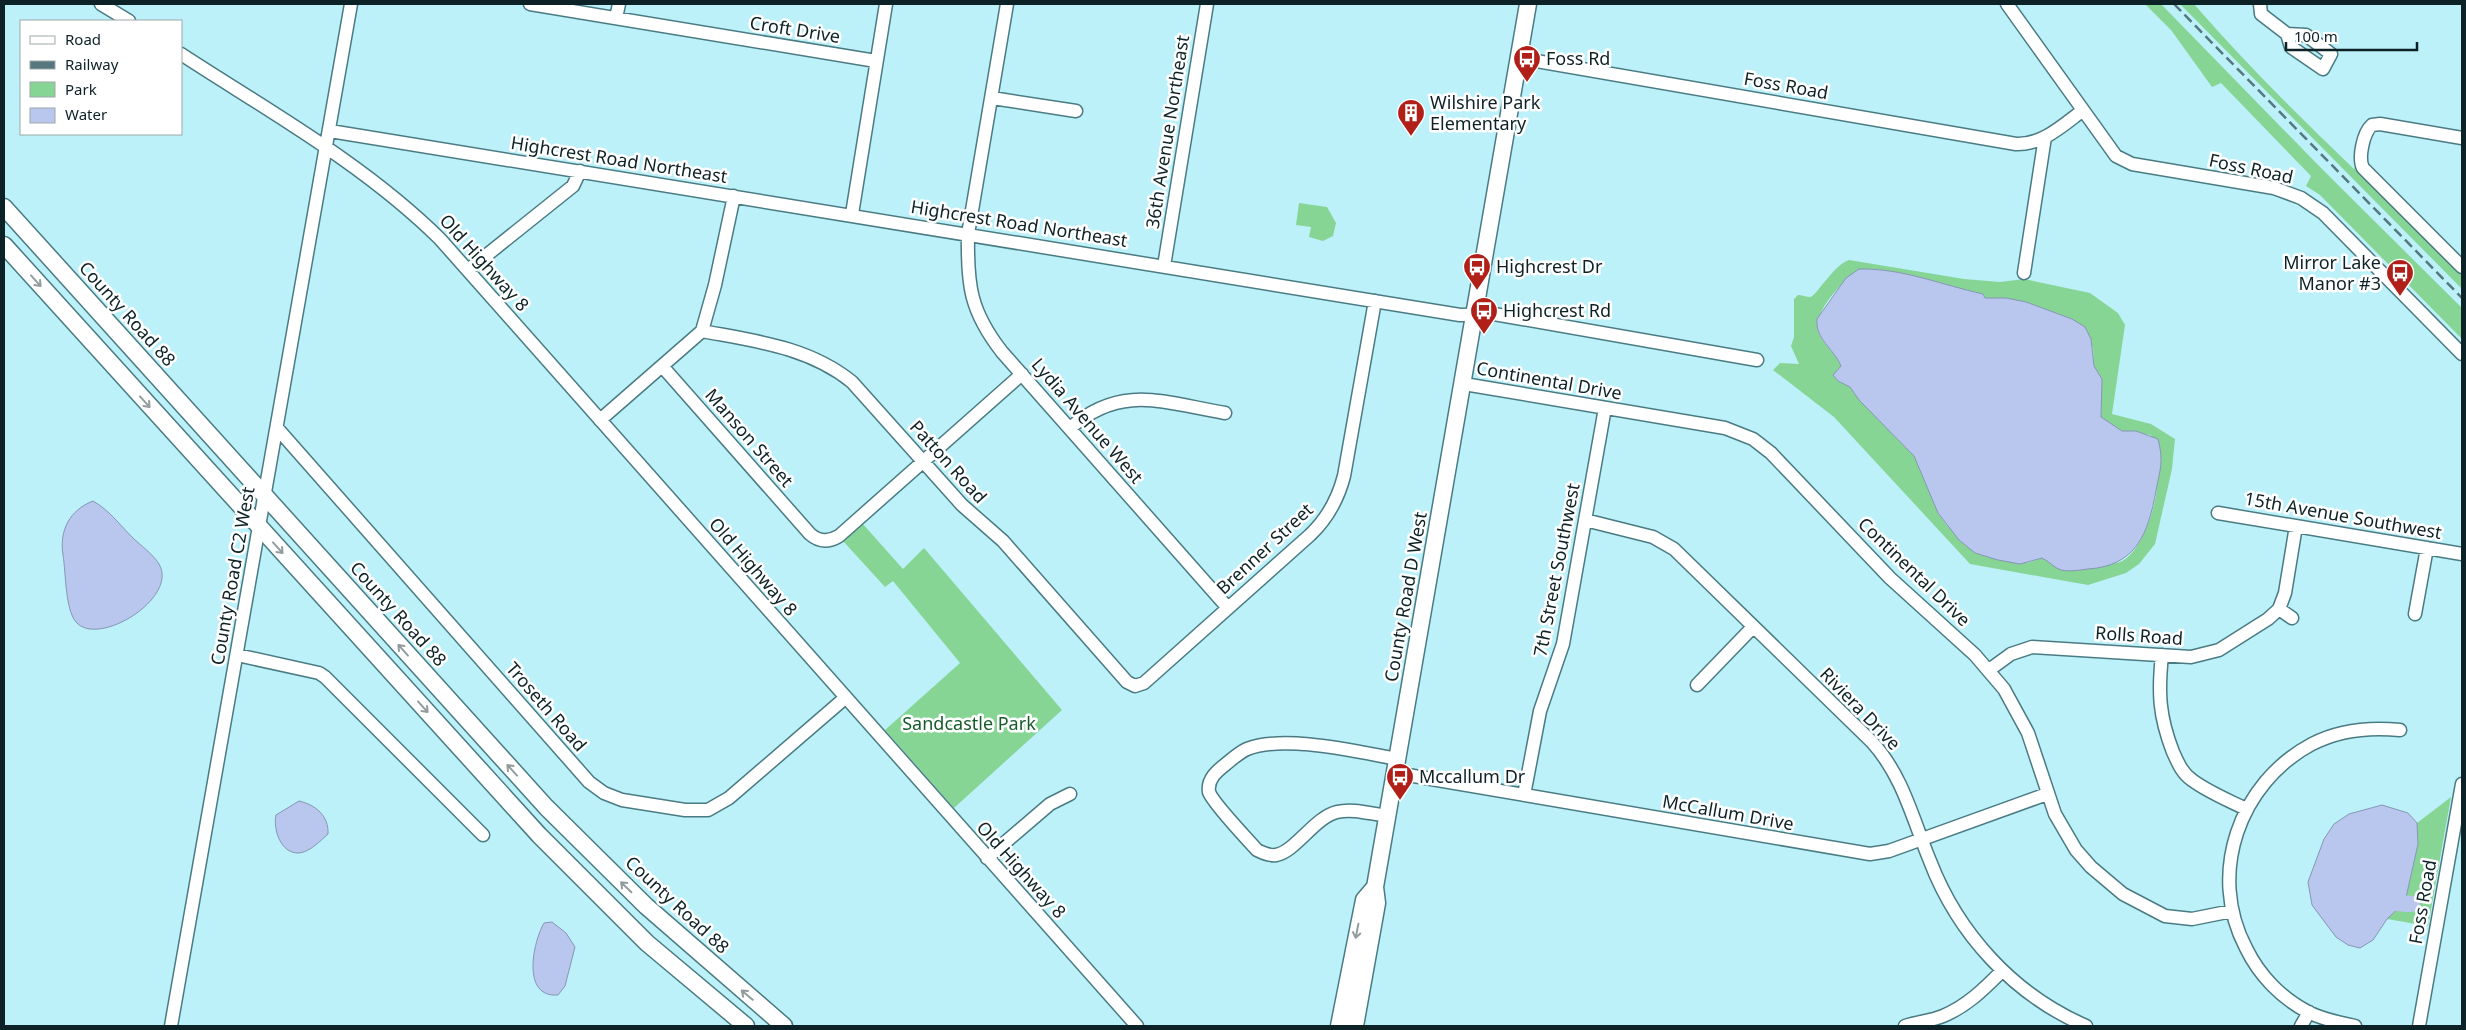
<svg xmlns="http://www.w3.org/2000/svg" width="2466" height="1030" font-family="'Noto Sans',sans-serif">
	<rect width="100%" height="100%" fill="#bcf1fa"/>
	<path fill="#87d595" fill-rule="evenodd" d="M 2145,4 L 2161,4 L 2323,170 L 2462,308 L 2462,339 L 2320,195 L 2306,186 L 2311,176 L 2221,83 L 2212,87 L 2171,30 Z
		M 2180,4 L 2194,4 C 2244,62 2299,116 2354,169 L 2355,166 L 2462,273 L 2462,289 Z
		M 1299,203 L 1327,207 L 1336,223 L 1333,236 L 1323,241 L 1309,237 L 1311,227 L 1296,225 Z
		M 1849,260 L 1964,279 L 2000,282 L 2024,279 L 2090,293 L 2118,313 L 2125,325 L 2112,414 L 2151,424 L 2175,439 L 2172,469 L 2155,544 L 2139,564 L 2126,573 L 2088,585 L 1970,564 L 1834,417 L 1773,370 L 1780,363 L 1799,364 L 1791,346 L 1794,337 L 1794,299 L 1798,295 C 1802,295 1806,297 1810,297 C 1816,297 1833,265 1849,260 ZM 1859,269 C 1902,268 1942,285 1983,294 L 1985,298 L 2006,298 L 2026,302 L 2072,319 L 2093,348 L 2094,366 L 2102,379 L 2101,417 L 2122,431 L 2151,435 C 2153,451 2156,468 2157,485 C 2157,505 2141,554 2120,562 C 2107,566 2070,566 2055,567 L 2050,562 L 2042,558 L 2027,563 L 1948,527 L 1938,513 L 1914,456 L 1860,400 L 1850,387 L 1838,381 L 1833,375 L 1841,366 C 1836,353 1822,344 1818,331 C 1812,313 1845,278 1859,269 Z
		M 862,523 L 903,569 L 924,548 L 1062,710 L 954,808 L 885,730 L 960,663 L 893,581 L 885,587 L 843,541 Z
		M 2451,797 L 2428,926 L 2387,919 L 2405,902 L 2418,844 L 2417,823 Z"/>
	<path fill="#b9c7ee" stroke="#8596b2" d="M 1859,269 C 1902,268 1942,285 1983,294 L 1985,298 L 2006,298 L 2026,302 L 2072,319 L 2085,327 L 2091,339 L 2094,366 L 2102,379 L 2101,417 L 2122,431 L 2136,431 L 2158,439 C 2164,462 2160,469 2156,491 C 2148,534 2136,566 2088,569 C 2080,570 2070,572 2061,570 C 2054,568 2049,561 2042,558 L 2020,564 L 1998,560 L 1975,553 L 1959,540 L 1938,513 L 1914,456 L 1859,400 L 1850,387 L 1838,381 L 1833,375 L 1841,366 C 1834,349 1815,339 1817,319 L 1846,278 Z
		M 93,501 C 109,510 119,524 132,537 C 140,545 153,554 159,564 C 179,598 98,648 76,622 C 65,609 66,573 63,555 C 59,530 70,510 93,501 Z
		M 299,801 C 316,805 329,816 328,834 C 320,841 310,852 299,853 C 280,854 273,828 276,815 Z
		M 2382,805 L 2408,813 L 2417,823 L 2418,844 L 2405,902 L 2387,919 L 2373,940 L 2360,948 L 2348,945 L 2336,937 L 2312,905 L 2308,882 L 2324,839 L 2334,824 L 2349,814 Z
		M 552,922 L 566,933 L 575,947 L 565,986 L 558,995 C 521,998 533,942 544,923 Z"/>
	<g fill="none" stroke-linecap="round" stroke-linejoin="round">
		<path stroke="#b9c7ee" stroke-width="16" d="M 2382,902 L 2412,904 L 2404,904"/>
		<defs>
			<path id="minor" d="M 101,4 L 129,21
				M 530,4 L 876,61
				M 1007,4 L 968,234 C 967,285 970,311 1002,352 L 1228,608
				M 2007,4 L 2116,156 L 2132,164 L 2274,188 L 2301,198 L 2323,213 L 2462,354
				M 2260,4 L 2261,14 L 2287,34 L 2306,35 L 2331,54 L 2323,69 L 2291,47 L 2287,34
				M 616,18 L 619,4
				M 181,54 C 270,112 364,164 440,239 L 1137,1026
				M 1519,58 L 2016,144 C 2042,145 2062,126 2082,111
				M 992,98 L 1076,111
				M 330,131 L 1460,315 L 1494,314 L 1757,360
				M 2462,138 L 2380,124 L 2372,125 C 2363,133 2358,158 2363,168 L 2462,267
				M 852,214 L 886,4
				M 1164,266 L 1207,4
				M 468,270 L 573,186 L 580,171
				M 2024,273 L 2045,137
				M 702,331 C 755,341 809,347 852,382 L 962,505 L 1003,541 L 1127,682 L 1135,686 L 1144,683 L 1310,535 C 1328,518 1338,499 1344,476 L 1375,301
				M 662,366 L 810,534 C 819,542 829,542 839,536 L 1022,374
				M 1464,384 L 1725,428 L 1753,439 L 1771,453 L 1890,578 L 1975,655 L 2004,689 L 2028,733 L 2055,814 L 2076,850 L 2091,867 L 2123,894 L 2165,916 L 2192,919 L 2232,911
				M 600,420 L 702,331 L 715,285 L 734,196
				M 277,428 L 589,782 L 604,793 L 622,800 L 685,810 L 708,810 L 729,798 L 845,698
				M 1070,428 C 1122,383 1165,403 1225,413
				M 2218,513 L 2462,554
				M 1585,520 L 1653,537 L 1674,549 L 1872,742 C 1903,776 1913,820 1930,861 C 1958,934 2014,995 2086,1026
				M 2279,609 L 2292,618
				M 2415,614 L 2427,548
				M 237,655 L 319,673 L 325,677 L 483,835
				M 2162,655 C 2158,693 2159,716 2173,752 C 2178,763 2182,773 2192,780 C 2208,792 2228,800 2246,809
				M 1989,670 L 2011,654 L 2032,647 L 2191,657 L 2219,650 L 2268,619 L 2279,609 L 2285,593 L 2296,526
				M 1697,685 L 1753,627
				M 1396,773 L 1870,854 L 1889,851 L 2047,794
				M 1524,795 L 1540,711 L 1563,644 L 1605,408
				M 1388,816 C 1371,814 1353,808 1337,812 C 1315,817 1295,852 1276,855 C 1270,856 1263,853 1257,850 C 1248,840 1212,802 1209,792 C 1207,779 1217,771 1226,764 C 1232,759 1240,752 1247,749 C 1284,734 1358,752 1398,759
				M 987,858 L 1050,804 L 1070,794
				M 171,1026 L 351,4
				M 1905,1026 C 1917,1022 1931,1021 1943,1016 C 1967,1006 1984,989 2002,971
				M 2301,1026 L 2309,1012
				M 2355,1026 C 2340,1023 2322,1019 2308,1012 C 2281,998 2259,975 2246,948 C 2207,874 2239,783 2312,744 C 2339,730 2370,727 2400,730
				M 2419,1026 L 2462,784"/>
			<path id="major" d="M 4,207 L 546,807 L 646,906 L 784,1026
				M 4,245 L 539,835 L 647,943 L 746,1026
				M 1339,1026 L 1364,900 L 1375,887
				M 1355,1026 L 1377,903 L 1375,887 L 1528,4"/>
		</defs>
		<use href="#minor" stroke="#4a7b83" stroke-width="15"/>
		<use href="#major" stroke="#4a7b83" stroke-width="19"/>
		<use href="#minor" stroke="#fff" stroke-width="12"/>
		<use href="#major" stroke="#fff" stroke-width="16"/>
		<path stroke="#55777d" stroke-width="2.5" stroke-dasharray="10 5" stroke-linecap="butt" d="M 2174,4 L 2462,298"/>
	</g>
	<defs><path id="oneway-shaft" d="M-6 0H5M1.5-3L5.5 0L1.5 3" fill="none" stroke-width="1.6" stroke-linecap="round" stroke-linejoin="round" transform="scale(1.25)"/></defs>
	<g stroke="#929c9d">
		<use href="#oneway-shaft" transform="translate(36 281) rotate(48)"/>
		<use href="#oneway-shaft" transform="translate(145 402) rotate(48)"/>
		<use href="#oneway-shaft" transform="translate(278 548) rotate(48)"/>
		<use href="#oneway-shaft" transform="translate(403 650) rotate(-132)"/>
		<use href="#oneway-shaft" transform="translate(423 707) rotate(48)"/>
		<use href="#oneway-shaft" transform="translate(512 770) rotate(-132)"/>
		<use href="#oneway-shaft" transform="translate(626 887) rotate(-136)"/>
		<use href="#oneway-shaft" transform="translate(1357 931) rotate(101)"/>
		<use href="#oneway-shaft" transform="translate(747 995) rotate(-140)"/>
	</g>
	<defs>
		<symbol id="bus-pin" viewBox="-11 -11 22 30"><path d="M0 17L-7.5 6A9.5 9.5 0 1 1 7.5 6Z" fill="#b02019" stroke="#fff"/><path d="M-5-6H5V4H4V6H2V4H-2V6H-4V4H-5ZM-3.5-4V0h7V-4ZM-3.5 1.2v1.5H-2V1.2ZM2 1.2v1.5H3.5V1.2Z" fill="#fff"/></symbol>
		<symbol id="building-pin" viewBox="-11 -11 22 30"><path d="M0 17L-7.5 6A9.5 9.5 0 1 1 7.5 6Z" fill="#b02019" stroke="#fff"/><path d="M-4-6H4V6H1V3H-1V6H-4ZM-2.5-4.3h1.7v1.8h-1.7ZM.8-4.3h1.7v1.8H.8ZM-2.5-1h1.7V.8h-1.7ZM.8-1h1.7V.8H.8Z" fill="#fff"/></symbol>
	</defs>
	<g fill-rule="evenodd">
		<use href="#bus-pin" x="1511" y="43" width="32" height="43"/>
		<use href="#building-pin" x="1395" y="97" width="32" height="43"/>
		<use href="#bus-pin" x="1461" y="251" width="32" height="43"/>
		<use href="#bus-pin" x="2384" y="257" width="32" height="43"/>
		<use href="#bus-pin" x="1468" y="295" width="32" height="43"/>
		<use href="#bus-pin" x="1384" y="761" width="32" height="43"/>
	</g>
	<g text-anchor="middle" stroke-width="5" stroke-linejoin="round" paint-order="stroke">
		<g font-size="18" fill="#0d2226" stroke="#fff">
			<text transform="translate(795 30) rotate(9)" y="6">Croft Drive</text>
			<text transform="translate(1786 86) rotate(10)" y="6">Foss Road</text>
			<text transform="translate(1168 132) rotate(-81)" y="6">36th Avenue Northeast</text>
			<text transform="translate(619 160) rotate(9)" y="6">Highcrest Road Northeast</text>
			<text transform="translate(2251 169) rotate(12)" y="6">Foss Road</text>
			<text transform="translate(1019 224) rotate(9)" y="6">Highcrest Road Northeast</text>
			<text transform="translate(484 263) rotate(48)" y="6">Old Highway 8</text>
			<text transform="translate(127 314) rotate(48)" y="6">County Road 88</text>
			<text transform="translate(1549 381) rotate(10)" y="6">Continental Drive</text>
			<text transform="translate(1087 421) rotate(49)" y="6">Lydia Avenue West</text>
			<text transform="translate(749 438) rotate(49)" y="6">Manson Street</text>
			<text transform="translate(948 462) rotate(48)" y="6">Patton Road</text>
			<text transform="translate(2343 516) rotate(10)" y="6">15th Avenue Southwest</text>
			<text transform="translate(1265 549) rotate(-43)" y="6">Brenner Street</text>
			<text transform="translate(753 567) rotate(49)" y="6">Old Highway 8</text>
			<text transform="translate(1557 570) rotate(-79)" y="6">7th Street Southwest</text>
			<text transform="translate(1914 572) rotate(44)" y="6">Continental Drive</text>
			<text transform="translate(233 576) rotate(-80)" y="6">County Road C2 West</text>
			<text transform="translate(1406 597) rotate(-80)" y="6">County Road D West</text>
			<text transform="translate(398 614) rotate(48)" y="6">County Road 88</text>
			<text transform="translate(2139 636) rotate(4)" y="6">Rolls Road</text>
			<text transform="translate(546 707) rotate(49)" y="6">Troseth Road</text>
			<text transform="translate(1860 709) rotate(46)" y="6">Riviera Drive</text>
			<text transform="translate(1728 813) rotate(10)" y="6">McCallum Drive</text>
			<text transform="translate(1021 870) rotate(48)" y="6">Old Highway 8</text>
			<text transform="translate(2423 902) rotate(-80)" y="6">Foss Road</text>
			<text transform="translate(677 905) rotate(43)" y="6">County Road 88</text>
		</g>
		<g font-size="18" fill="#0d2226" stroke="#fff" text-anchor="start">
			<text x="1546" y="65">Foss Rd</text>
			<text x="1430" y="109">Wilshire Park<tspan x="1430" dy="21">Elementary</tspan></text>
			<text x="2381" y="269" text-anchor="end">Mirror Lake<tspan x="2381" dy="21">Manor #3</tspan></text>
			<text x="1496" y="273">Highcrest Dr</text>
			<text x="1503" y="317">Highcrest Rd</text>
			<text x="1419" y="783">Mccallum Dr</text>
		</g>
		<g font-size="18" fill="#165b2a" stroke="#fff">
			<text x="969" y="730">Sandcastle Park</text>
		</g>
	</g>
	<rect width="2466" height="1030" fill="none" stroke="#0d2226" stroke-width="10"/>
	<rect x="20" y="20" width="162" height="115" fill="#ffffff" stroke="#9ea7a8"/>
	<rect x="30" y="36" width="25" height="8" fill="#ffffff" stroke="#9ea7a8"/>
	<text x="65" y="45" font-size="15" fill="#0d2226">Road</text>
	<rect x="30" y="61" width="25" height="8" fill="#55777d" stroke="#9ea7a8"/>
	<text x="65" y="70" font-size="15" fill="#0d2226">Railway</text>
	<rect x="30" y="82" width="25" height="15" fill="#87d595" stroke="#9ea7a8"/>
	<text x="65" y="95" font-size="15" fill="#0d2226">Park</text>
	<rect x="30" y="108" width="25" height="15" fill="#b9c7ee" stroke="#9ea7a8"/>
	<text x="65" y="120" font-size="15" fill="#0d2226">Water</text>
	<path d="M2286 42v8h131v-8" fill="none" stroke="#0d2226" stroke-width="2.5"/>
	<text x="2294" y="42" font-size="15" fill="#0d2226" stroke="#ffffff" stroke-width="4" paint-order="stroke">100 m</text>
</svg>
